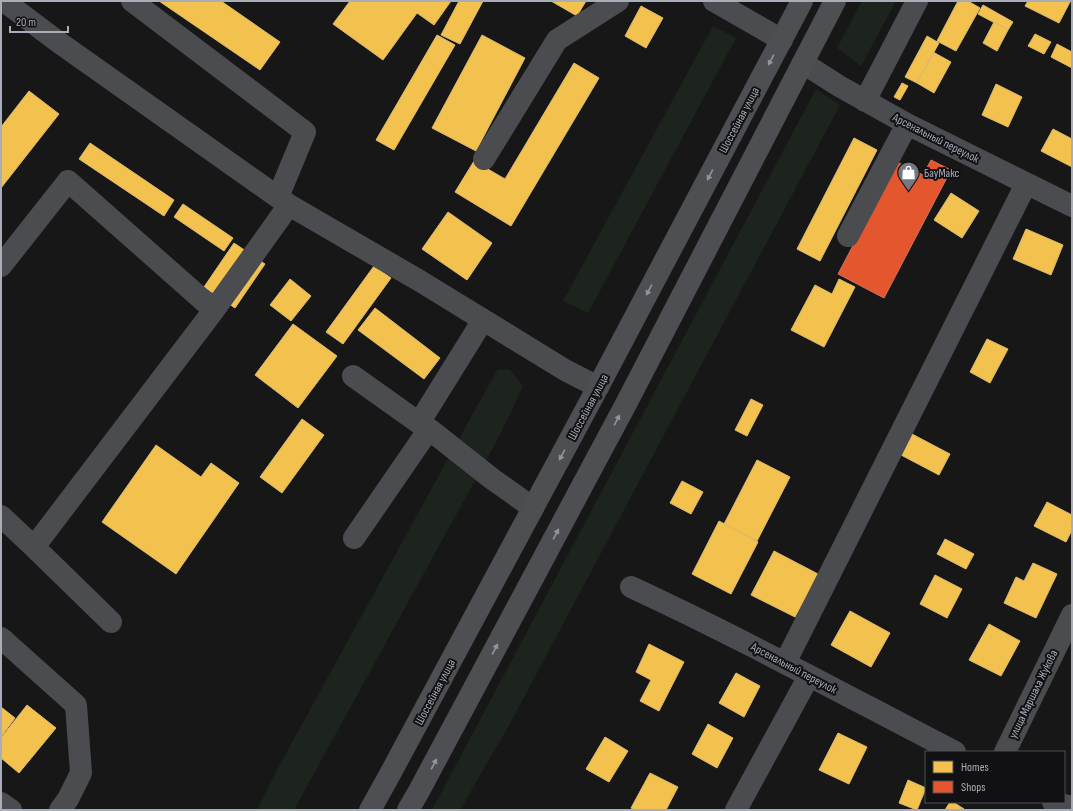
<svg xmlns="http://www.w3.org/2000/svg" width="1073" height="811" font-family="'Sofia Sans Condensed',sans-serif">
	<rect width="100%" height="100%" fill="#171717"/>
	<path fill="#1d241e" d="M 862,1 L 896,1 L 861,66 L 837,48 Z
		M 713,26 L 736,38 L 588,313 L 563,301 Z
		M 816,89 L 840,105 L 507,729 L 460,810 L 432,810 Z
		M 498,369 L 510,370 L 523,386 L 501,433 L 294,810 L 257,810 L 279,766 L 477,406 Z"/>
	<path fill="#f2c14e" stroke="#dcbb6e" d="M 159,1 L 221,1 L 280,42 L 260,70 Z
		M 350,1 L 451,1 L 434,25 L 417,13 L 383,60 L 333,24 Z
		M 459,1 L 483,1 L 460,44 L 441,35 Z
		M 551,1 L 586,1 L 577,16 Z
		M 958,1 L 968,1 L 980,8 L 956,51 L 937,41 Z
		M 1028,1 L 1068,1 L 1070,2 L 1059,23 L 1025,6 Z
		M 983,5 L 1013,22 L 1008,30 L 978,14 Z
		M 641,6 L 663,18 L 646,48 L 625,36 Z
		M 994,22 L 1008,30 L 997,51 L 983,43 Z
		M 1035,34 L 1051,42 L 1044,54 L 1028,46 Z
		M 437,35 L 455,45 L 394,150 L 376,140 Z
		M 482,35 L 525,58 L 476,151 L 432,128 Z
		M 927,36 L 939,43 L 917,83 L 905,77 Z
		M 1057,44 L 1072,52 L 1072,68 L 1051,57 Z
		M 933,52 L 951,62 L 934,93 L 917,83 Z
		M 574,63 L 599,78 L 511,226 L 455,192 L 474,161 L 505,179 Z
		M 902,83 L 908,86 L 900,100 L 894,97 Z
		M 996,84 L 1022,97 L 1008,127 L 982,115 Z
		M 29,91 L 59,114 L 1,188 L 1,127 Z
		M 1053,129 L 1072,139 L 1072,167 L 1041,151 Z
		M 854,138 L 877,150 L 820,261 L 797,249 Z
		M 90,143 L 174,200 L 164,216 L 79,159 Z
		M 951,193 L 979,211 L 962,238 L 934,220 Z
		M 183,204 L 233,238 L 224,251 L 174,217 Z
		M 448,212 L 492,243 L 467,280 L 422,249 Z
		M 1026,229 L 1063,245 L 1051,275 L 1013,259 Z
		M 234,243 L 265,264 L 235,308 L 204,287 Z
		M 374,266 L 391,278 L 343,344 L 326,332 Z
		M 290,279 L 311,296 L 291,321 L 270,305 Z
		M 839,279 L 855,287 L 824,347 L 791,330 L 815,285 L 832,294 Z
		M 375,308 L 440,358 L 424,379 L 358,330 Z
		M 293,324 L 337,356 L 298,408 L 255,375 Z
		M 987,339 L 1008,349 L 990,383 L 970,372 Z
		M 751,399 L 763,405 L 747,436 L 735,430 Z
		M 302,419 L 324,435 L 282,493 L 260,477 Z
		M 912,434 L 950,454 L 939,475 L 901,455 Z
		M 156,445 L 201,477 L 211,463 L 239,483 L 176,574 L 102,522 Z
		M 757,460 L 790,477 L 757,541 L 724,524 Z
		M 682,481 L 703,492 L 691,514 L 670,503 Z
		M 1047,502 L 1072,515 L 1072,530 L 1066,542 L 1034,526 Z
		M 719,521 L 758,542 L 731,594 L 692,574 Z
		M 945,539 L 974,554 L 966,569 L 937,554 Z
		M 774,551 L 818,574 L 795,617 L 751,595 Z
		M 1033,563 L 1057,574 L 1036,618 L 1004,603 L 1016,577 L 1024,581 Z
		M 935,575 L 962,589 L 947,618 L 920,604 Z
		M 850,611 L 890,633 L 871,667 L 831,645 Z
		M 989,624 L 1020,641 L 1001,676 L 969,660 Z
		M 649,644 L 684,662 L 659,711 L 640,701 L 651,680 L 636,672 Z
		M 736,673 L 760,686 L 744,717 L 719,703 Z
		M 27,705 L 56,728 L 19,773 L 1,758 L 1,738 Z
		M 1,707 L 15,718 L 1,737 Z
		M 708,724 L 733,738 L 717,768 L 692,754 Z
		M 838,733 L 867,747 L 849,784 L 819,770 Z
		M 605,737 L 628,751 L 609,782 L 586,769 Z
		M 650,773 L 678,787 L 666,810 L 635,810 L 631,808 Z
		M 908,780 L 926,788 L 917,810 L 899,803 Z
		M 950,802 L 953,802 L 964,809 L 945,810 Z"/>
	<path fill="#e4572e" stroke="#d27157" d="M 931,160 L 951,170 L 884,298 L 838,274 L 897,162 L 923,175 Z"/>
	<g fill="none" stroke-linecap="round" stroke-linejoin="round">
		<path stroke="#4b4c50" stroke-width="22" d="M 4,1 L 57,41 L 289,205 L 420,281 L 565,370 L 598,387
			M 132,1 L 305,132 L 278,197
			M 714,1 L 782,40
			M 803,63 L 839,86 L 907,124 L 1072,206
			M 865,101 L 917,1
			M 484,159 L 557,40 L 618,1
			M 848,236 L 907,124
			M 1,266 L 68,181 L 214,310
			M 483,320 L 419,423 L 429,429 L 491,478 L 533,508
			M 353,376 L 419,423
			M 1,516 L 34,547 L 214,310 L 289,205
			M 354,538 L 429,429
			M 34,547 L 111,622
			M 631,587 C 741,638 847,696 955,752
			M 1,638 L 76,705 L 81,773 L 68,799 L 60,810
			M 785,663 L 1026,184
			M 1005,752 L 1072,615
			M 1053,802 L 1072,807
			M 1,803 L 11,810
			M 736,810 L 809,676"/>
		<path stroke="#4d4f52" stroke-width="22" d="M 370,810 L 389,776 L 598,387 L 802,1
			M 408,810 L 419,791 L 627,402 L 835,1"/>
	</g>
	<defs><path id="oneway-solid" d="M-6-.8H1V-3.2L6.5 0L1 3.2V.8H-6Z"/></defs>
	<g fill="#91969e">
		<use href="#oneway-solid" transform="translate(771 60) rotate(118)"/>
		<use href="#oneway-solid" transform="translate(710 175) rotate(118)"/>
		<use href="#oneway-solid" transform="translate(649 290) rotate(118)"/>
		<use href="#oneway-solid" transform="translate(617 420) rotate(-62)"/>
		<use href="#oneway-solid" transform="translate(562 455) rotate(118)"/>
		<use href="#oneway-solid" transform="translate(556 534) rotate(-62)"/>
		<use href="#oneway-solid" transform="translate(495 649) rotate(-62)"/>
		<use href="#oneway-solid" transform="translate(434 764) rotate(-62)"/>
	</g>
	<defs>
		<symbol id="shop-pin" viewBox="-11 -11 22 30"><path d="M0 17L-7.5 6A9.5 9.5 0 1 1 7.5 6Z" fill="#757880" stroke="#111113"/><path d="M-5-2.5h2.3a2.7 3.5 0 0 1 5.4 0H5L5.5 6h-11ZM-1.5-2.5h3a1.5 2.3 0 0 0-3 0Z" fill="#fff"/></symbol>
	</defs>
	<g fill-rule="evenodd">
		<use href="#shop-pin" x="896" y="160" width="25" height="34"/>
	</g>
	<g text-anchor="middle" stroke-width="4" stroke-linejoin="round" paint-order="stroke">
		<g font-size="12" fill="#a8adb8" stroke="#111113">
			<text transform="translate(739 120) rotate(-62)" y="4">Шоссейная улица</text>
			<text transform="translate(936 138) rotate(27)" y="4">Арсенальный переулок</text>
			<text transform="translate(588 407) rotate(-62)" y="4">Шоссейная улица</text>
			<text transform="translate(794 668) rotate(28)" y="4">Арсенальный переулок</text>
			<text transform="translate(435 692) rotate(-62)" y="4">Шоссейная улица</text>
			<text transform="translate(1033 694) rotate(-64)" y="4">улица Маршала Жукова</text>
		</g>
		<g font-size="12" fill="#a8adb8" stroke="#111113" text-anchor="start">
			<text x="924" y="177">БауМакс</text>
		</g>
	</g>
	<rect width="1073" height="811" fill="none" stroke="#a8adb8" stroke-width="4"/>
	<rect x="925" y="751" width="140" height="52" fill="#111113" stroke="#4d4f55"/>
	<rect x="933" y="761" width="20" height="12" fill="#f2c14e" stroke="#4d4f55"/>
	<text x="961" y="771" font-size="12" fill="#a8adb8">Homes</text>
	<rect x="933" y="781" width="20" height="12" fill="#e4572e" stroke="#4d4f55"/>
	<text x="961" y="791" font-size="12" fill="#a8adb8">Shops</text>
	<path d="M10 26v6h58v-6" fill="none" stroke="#a8adb8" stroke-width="2"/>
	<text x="16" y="26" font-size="12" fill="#a8adb8" stroke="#111113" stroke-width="3" paint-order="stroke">20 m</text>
</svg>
